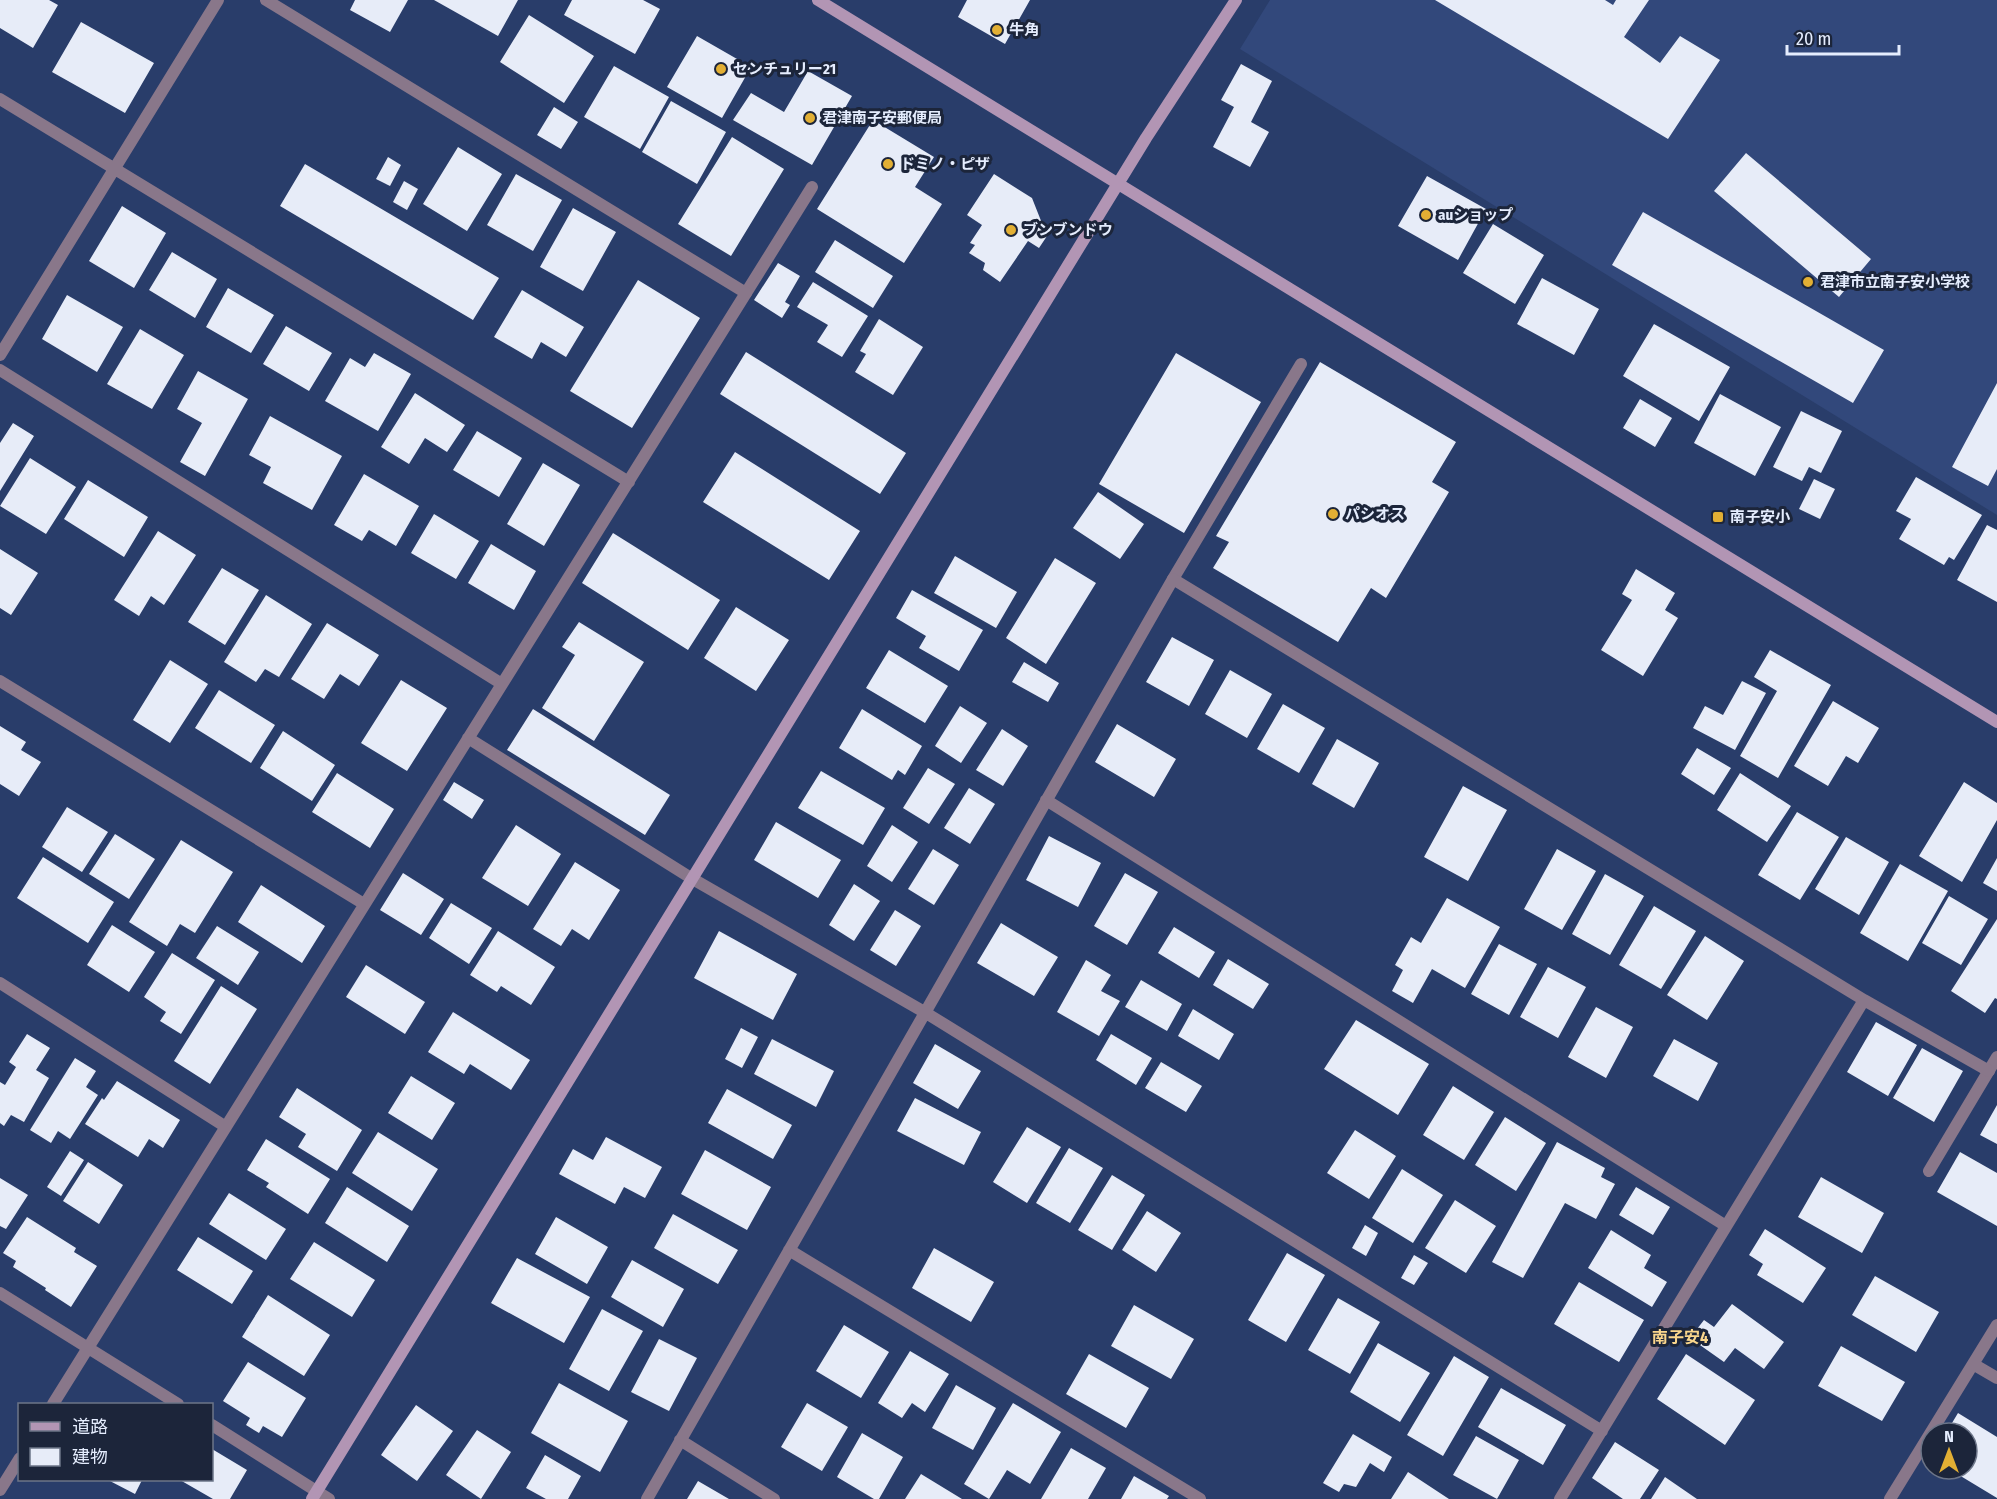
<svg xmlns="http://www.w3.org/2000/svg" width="1997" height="1499" font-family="'Fira Sans Condensed','Noto Sans JP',sans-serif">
	<rect width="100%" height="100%" fill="#293d6a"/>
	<path fill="#32487b" d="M 1270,0 L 1997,0 L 1997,515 L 1240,49 Z"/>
	<path fill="#e7ecf8" d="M 0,0 L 49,0 L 58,5 L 33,48 L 0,28 Z
		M 355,0 L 408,0 L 390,32 L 350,10 Z
		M 434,0 L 518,0 L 498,36 Z
		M 572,0 L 643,0 L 660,9 L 635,54 L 564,15 Z
		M 967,0 L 1030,0 L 1005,44 L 958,17 Z
		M 1435,0 L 1605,0 L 1613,5 L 1616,0 L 1649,0 L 1624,37 L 1660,63 L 1680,36 L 1720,60 L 1668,139 Z
		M 529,15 L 594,56 L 564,103 L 500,62 Z
		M 81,22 L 154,63 L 125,113 L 52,72 Z
		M 697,36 L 751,67 L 722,118 L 667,87 Z
		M 1241,64 L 1272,81 L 1251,122 L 1269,132 L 1250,167 L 1213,147 L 1234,107 L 1221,100 Z
		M 614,66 L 669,97 L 640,149 L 584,117 Z
		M 808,71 L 852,96 L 812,165 L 733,120 L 751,93 L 784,112 Z
		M 671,101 L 726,132 L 697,184 L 642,152 Z
		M 554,107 L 578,122 L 561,149 L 537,135 Z
		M 873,120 L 934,157 L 915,187 L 942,204 L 904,263 L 817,209 Z
		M 732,137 L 784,169 L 731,256 L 678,224 Z
		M 458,147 L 502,174 L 467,231 L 423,204 Z
		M 1746,153 L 1871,259 L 1839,297 L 1714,191 Z
		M 388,157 L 401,165 L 390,186 L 376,179 Z
		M 305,164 L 499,278 L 473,320 L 280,206 Z
		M 516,174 L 562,200 L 533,251 L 487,225 Z
		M 994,174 L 1032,198 L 1047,236 L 1039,248 L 1028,241 L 1000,282 L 983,270 L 985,263 L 969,253 L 975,245 L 970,243 L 982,225 L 967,215 Z
		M 1427,176 L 1486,209 L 1458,260 L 1398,226 Z
		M 404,181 L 418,189 L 407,210 L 393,202 Z
		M 122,206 L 166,233 L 134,288 L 89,261 Z
		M 573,208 L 616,232 L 583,291 L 540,267 Z
		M 1643,212 L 1884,350 L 1853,403 L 1612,265 Z
		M 1493,224 L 1544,255 L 1515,304 L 1463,273 Z
		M 835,240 L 893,276 L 873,308 L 815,272 Z
		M 172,252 L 217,279 L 195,318 L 149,290 Z
		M 778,263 L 800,276 L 785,302 L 790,305 L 782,318 L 754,300 Z
		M 1542,278 L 1599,309 L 1574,355 L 1517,324 Z
		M 638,280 L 700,318 L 632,428 L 570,391 Z
		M 813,282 L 868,316 L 842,357 L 817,342 L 828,325 L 797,307 Z
		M 228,288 L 274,315 L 251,353 L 206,327 Z
		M 522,290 L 584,327 L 566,357 L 541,342 L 532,359 L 494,337 Z
		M 67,295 L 123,327 L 97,372 L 42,339 Z
		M 879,319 L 923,347 L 893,395 L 855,372 L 866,354 L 860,351 Z
		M 1654,324 L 1730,367 L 1699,421 L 1623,376 Z
		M 286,326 L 332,353 L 309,391 L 263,364 Z
		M 140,329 L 184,355 L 152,409 L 107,384 Z
		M 746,352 L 906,453 L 880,494 L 720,394 Z
		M 374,353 L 411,374 L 378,431 L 325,401 L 350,358 L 365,367 Z
		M 1176,353 L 1261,402 L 1184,533 L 1099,484 Z
		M 1320,362 L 1456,442 L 1432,482 L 1449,492 L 1386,598 L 1371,588 L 1338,642 L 1213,568 L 1229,542 L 1216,536 Z
		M 198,371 L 248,399 L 205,476 L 180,462 L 202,423 L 177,409 Z
		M 1997,383 L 1997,469 L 1988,486 L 1952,467 Z
		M 415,393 L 465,425 L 447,452 L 425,438 L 409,464 L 381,447 Z
		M 1720,394 L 1781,427 L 1755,476 L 1694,443 Z
		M 1640,399 L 1672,418 L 1655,447 L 1623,428 Z
		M 1801,411 L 1842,431 L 1821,473 L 1809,467 L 1802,481 L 1773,467 Z
		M 270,416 L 342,456 L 312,510 L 263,483 L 271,467 L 249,455 Z
		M 13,423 L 34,436 L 0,491 L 0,443 Z
		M 477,431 L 522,458 L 499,497 L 453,470 Z
		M 735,452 L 860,531 L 829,580 L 703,502 Z
		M 30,458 L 76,487 L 46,534 L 0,506 Z
		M 543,463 L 580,485 L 544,546 L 507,524 Z
		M 364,474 L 419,506 L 396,546 L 369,530 L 362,541 L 334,525 Z
		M 1916,477 L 1982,515 L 1954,560 L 1949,557 L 1944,565 L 1899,539 L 1911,519 L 1896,511 Z
		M 1814,479 L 1835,489 L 1820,519 L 1799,509 Z
		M 88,480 L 148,517 L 124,557 L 64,519 Z
		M 1098,492 L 1144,524 L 1120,559 L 1073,528 Z
		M 434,514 L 479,541 L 456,579 L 411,553 Z
		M 1987,525 L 1997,530 L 1997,602 L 1957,580 Z
		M 158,531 L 196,555 L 164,605 L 151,596 L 139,616 L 114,600 Z
		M 613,533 L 720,600 L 688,650 L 582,583 Z
		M 491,544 L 536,571 L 514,610 L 468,583 Z
		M 0,549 L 38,573 L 11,615 L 0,608 Z
		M 955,556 L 1017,592 L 996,628 L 934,593 Z
		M 1055,558 L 1096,583 L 1046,664 L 1006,638 Z
		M 222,568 L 259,590 L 225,645 L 188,622 Z
		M 1636,569 L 1675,593 L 1665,610 L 1678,618 L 1643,676 L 1601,650 L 1632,600 L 1622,594 Z
		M 912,590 L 983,630 L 959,671 L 919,648 L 926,636 L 896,618 Z
		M 266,595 L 312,624 L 279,677 L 265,669 L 256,682 L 224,662 Z
		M 736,607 L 789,640 L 756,691 L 704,658 Z
		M 579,622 L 644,662 L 594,741 L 542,708 L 575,655 L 562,647 Z
		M 327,623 L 379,655 L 359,686 L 340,674 L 324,699 L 291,679 Z
		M 1172,637 L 1214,660 L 1189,706 L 1146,682 Z
		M 889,650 L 948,686 L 925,723 L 866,688 Z
		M 1770,650 L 1831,685 L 1778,778 L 1740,756 L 1777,691 L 1754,677 Z
		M 170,660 L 208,684 L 170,743 L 133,720 Z
		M 1024,662 L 1059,683 L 1048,702 L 1012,682 Z
		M 1230,670 L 1272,694 L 1247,738 L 1205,714 Z
		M 401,680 L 447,708 L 407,771 L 361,743 Z
		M 1742,681 L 1766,693 L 1735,750 L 1693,728 L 1705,706 L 1723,715 Z
		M 219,690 L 275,725 L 251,763 L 195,728 Z
		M 1833,701 L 1879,728 L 1858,763 L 1846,756 L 1828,786 L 1794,766 Z
		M 1283,704 L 1325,728 L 1299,773 L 1257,749 Z
		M 960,706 L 987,723 L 961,763 L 935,746 Z
		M 533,709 L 670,795 L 645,835 L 507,750 Z
		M 862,709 L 922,746 L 905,775 L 898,770 L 892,780 L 839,748 Z
		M 1117,724 L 1176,759 L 1154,797 L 1095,762 Z
		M 0,726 L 26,742 L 21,750 L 41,762 L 19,796 L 0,784 Z
		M 1002,729 L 1028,746 L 1003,786 L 976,770 Z
		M 283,731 L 335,765 L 312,801 L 260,768 Z
		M 1337,739 L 1379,763 L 1354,808 L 1312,784 Z
		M 1697,748 L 1731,768 L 1714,795 L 1681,774 Z
		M 928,768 L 955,784 L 929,824 L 903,808 Z
		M 821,771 L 885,808 L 863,845 L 798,808 Z
		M 337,773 L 394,809 L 370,848 L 312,812 Z
		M 1740,773 L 1791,806 L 1767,842 L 1717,810 Z
		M 454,782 L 484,800 L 472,819 L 443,800 Z
		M 1964,782 L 1997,803 L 1997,820 L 1962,882 L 1919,856 Z
		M 1463,786 L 1507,810 L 1468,881 L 1424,857 Z
		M 969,788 L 995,804 L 970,844 L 944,828 Z
		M 67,807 L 108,832 L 82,872 L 42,847 Z
		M 1797,812 L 1839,837 L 1800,900 L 1758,875 Z
		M 776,822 L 841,860 L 818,898 L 754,860 Z
		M 516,825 L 561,854 L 528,906 L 482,878 Z
		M 892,825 L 918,842 L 892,882 L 867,866 Z
		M 115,834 L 155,859 L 129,899 L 89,874 Z
		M 1049,836 L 1101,863 L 1078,907 L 1026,880 Z
		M 1846,837 L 1889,862 L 1859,915 L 1815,889 Z
		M 181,840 L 233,872 L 195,933 L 180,924 L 167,946 L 129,922 Z
		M 933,849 L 959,865 L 934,905 L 908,889 Z
		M 1557,849 L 1596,871 L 1562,930 L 1524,909 Z
		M 43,857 L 114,902 L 88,943 L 17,898 Z
		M 1997,858 L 1997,891 L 1983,883 Z
		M 575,862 L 620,890 L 589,940 L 572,929 L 561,946 L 533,929 Z
		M 1900,864 L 1948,891 L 1908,961 L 1860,933 Z
		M 403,873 L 444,899 L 421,935 L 380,910 Z
		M 1125,873 L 1158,892 L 1127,945 L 1094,926 Z
		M 1605,874 L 1644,896 L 1610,955 L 1572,934 Z
		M 854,884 L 880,901 L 854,941 L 829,925 Z
		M 261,885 L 325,926 L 302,963 L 238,922 Z
		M 1949,896 L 1988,919 L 1961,965 L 1922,943 Z
		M 1447,898 L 1500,927 L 1465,988 L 1432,969 L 1413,1003 L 1392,991 L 1403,970 L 1395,965 L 1411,937 L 1421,943 Z
		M 451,903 L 492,928 L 469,964 L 429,938 Z
		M 1654,906 L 1696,931 L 1661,989 L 1619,965 Z
		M 895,910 L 921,926 L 896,966 L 870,950 Z
		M 1997,919 L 1997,999 L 1995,998 L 1985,1013 L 1951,991 Z
		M 1001,923 L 1058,957 L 1034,996 L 977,963 Z
		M 112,925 L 155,952 L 129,992 L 87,965 Z
		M 217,926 L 259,952 L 238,985 L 196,958 Z
		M 1174,927 L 1215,952 L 1199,978 L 1158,953 Z
		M 498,931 L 555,967 L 531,1005 L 501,986 L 497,992 L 470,975 Z
		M 719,931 L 797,974 L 773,1020 L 694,978 Z
		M 1705,936 L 1744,961 L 1707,1020 L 1667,995 Z
		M 1499,944 L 1537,964 L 1509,1015 L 1471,994 Z
		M 172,953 L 215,980 L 181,1034 L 160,1021 L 166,1012 L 144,997 Z
		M 1228,959 L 1269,984 L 1253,1009 L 1213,985 Z
		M 1086,960 L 1111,975 L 1101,991 L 1120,1001 L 1099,1036 L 1057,1012 Z
		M 366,965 L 425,1002 L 405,1034 L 346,997 Z
		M 1548,967 L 1586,987 L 1558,1038 L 1520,1017 Z
		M 1141,980 L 1182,1004 L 1167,1031 L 1125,1007 Z
		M 221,986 L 257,1009 L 210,1084 L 174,1061 Z
		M 1596,1007 L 1633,1027 L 1606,1078 L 1568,1057 Z
		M 1193,1009 L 1234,1034 L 1219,1060 L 1178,1036 Z
		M 453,1012 L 530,1060 L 511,1090 L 470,1064 L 464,1074 L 428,1052 Z
		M 1356,1020 L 1429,1064 L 1398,1115 L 1324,1069 Z
		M 1876,1022 L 1917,1045 L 1888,1096 L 1847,1072 Z
		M 741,1028 L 758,1037 L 742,1068 L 725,1059 Z
		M 27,1034 L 50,1048 L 36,1070 L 49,1078 L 24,1122 L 11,1115 L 4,1126 L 0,1123 L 0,1082 L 5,1085 L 16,1067 L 9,1062 Z
		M 1111,1034 L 1152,1058 L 1136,1085 L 1096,1060 Z
		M 772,1039 L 834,1071 L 816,1107 L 754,1074 Z
		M 1674,1039 L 1718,1063 L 1698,1101 L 1653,1076 Z
		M 935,1044 L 981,1071 L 958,1109 L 913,1083 Z
		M 1922,1048 L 1963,1071 L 1934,1122 L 1893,1098 Z
		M 75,1058 L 96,1071 L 86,1087 L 98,1095 L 70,1139 L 58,1131 L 51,1143 L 30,1130 Z
		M 1161,1062 L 1202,1086 L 1186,1112 L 1145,1088 Z
		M 411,1076 L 455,1103 L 432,1140 L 388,1113 Z
		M 117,1081 L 180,1120 L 163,1148 L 149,1139 L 138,1157 L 85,1124 L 102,1098 L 104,1100 Z
		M 1453,1086 L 1494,1112 L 1464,1160 L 1423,1135 Z
		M 297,1088 L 362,1130 L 337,1171 L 298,1147 L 306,1134 L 279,1117 Z
		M 727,1089 L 792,1125 L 773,1159 L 708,1123 Z
		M 915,1098 L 981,1132 L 964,1165 L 897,1131 Z
		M 1997,1105 L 1997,1144 L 1980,1135 Z
		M 1505,1117 L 1546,1143 L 1516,1191 L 1475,1165 Z
		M 1027,1127 L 1061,1147 L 1027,1203 L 993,1182 Z
		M 1355,1130 L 1396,1156 L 1369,1199 L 1327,1173 Z
		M 378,1132 L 438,1169 L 412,1211 L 352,1173 Z
		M 606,1137 L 662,1167 L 645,1198 L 624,1187 L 615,1204 L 559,1174 L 573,1149 L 593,1160 Z
		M 266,1139 L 330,1179 L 308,1214 L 266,1187 L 269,1183 L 247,1170 Z
		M 1557,1142 L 1605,1168 L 1601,1177 L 1615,1184 L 1596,1219 L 1565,1203 L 1523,1278 L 1492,1262 Z
		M 1069,1148 L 1103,1168 L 1070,1223 L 1036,1203 Z
		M 705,1150 L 771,1187 L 747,1230 L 681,1194 Z
		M 70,1151 L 84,1160 L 61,1196 L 47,1187 Z
		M 1960,1152 L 1997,1173 L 1997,1226 L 1937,1192 Z
		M 88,1162 L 123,1185 L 99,1224 L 63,1201 Z
		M 1402,1169 L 1443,1195 L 1413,1243 L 1372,1218 Z
		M 1112,1175 L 1145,1195 L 1112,1250 L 1078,1230 Z
		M 1821,1177 L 1884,1213 L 1862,1253 L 1798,1217 Z
		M 0,1178 L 28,1195 L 6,1229 L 0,1226 Z
		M 347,1187 L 409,1226 L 387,1262 L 325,1223 Z
		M 1636,1187 L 1670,1207 L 1653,1235 L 1619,1215 Z
		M 229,1193 L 286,1229 L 266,1260 L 209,1224 Z
		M 1455,1200 L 1496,1226 L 1466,1273 L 1425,1248 Z
		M 1147,1211 L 1181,1233 L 1156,1272 L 1122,1250 Z
		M 673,1214 L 738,1250 L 718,1284 L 654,1248 Z
		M 27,1217 L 76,1248 L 74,1252 L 97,1266 L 71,1307 L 45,1290 L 46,1288 L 13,1267 L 16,1261 L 3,1253 Z
		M 556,1217 L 608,1247 L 587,1284 L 535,1254 Z
		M 1365,1225 L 1378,1233 L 1366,1256 L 1352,1248 Z
		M 1765,1229 L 1826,1268 L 1803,1303 L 1757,1275 L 1763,1264 L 1749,1255 Z
		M 1611,1230 L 1651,1255 L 1644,1268 L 1667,1282 L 1652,1307 L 1588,1268 Z
		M 198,1237 L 253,1271 L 232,1304 L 177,1270 Z
		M 314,1242 L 375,1280 L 352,1317 L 290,1279 Z
		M 934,1248 L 994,1282 L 971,1322 L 912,1288 Z
		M 1287,1253 L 1325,1275 L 1286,1342 L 1248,1320 Z
		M 1414,1255 L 1428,1263 L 1414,1285 L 1401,1278 Z
		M 517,1258 L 590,1297 L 564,1343 L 491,1303 Z
		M 632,1260 L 684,1289 L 663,1327 L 611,1297 Z
		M 1875,1276 L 1939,1312 L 1916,1352 L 1852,1315 Z
		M 1579,1282 L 1644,1320 L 1619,1362 L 1554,1324 Z
		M 268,1295 L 330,1335 L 304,1376 L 242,1337 Z
		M 1338,1298 L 1380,1322 L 1350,1374 L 1308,1350 Z
		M 1732,1304 L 1784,1342 L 1764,1369 L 1735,1348 L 1724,1362 L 1690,1338 L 1704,1320 L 1714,1327 Z
		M 1134,1305 L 1194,1339 L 1171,1379 L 1111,1346 Z
		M 602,1309 L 643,1331 L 609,1391 L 569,1369 Z
		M 844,1325 L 889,1352 L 861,1398 L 816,1371 Z
		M 659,1339 L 697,1358 L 669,1411 L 631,1392 Z
		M 1378,1343 L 1430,1373 L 1400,1422 L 1350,1392 Z
		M 1841,1346 L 1905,1382 L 1882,1421 L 1818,1386 Z
		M 910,1351 L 949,1374 L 925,1412 L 912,1403 L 902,1418 L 878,1403 Z
		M 1089,1354 L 1149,1388 L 1126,1428 L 1066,1394 Z
		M 1686,1354 L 1755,1400 L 1725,1445 L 1657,1399 Z
		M 1454,1356 L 1489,1377 L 1443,1456 L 1407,1435 Z
		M 248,1362 L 306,1398 L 282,1437 L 263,1426 L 259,1433 L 246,1425 L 250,1418 L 223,1401 Z
		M 559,1383 L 628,1421 L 600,1472 L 531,1433 Z
		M 956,1385 L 996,1408 L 973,1450 L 932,1428 Z
		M 1501,1388 L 1566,1425 L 1543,1465 L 1478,1427 Z
		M 807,1403 L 848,1427 L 822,1471 L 781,1447 Z
		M 1013,1403 L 1061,1432 L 1030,1484 L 1007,1470 L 989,1499 L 964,1484 Z
		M 416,1405 L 453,1431 L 417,1481 L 381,1455 Z
		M 1958,1413 L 1997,1437 L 1997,1498 L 1949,1469 L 1967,1469 L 1967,1433 L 1946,1433 Z
		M 477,1430 L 511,1452 L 481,1499 L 446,1475 Z
		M 862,1433 L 903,1457 L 879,1499 L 874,1499 L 837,1477 Z
		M 1353,1434 L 1392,1457 L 1384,1472 L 1370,1463 L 1356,1487 L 1344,1484 L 1339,1492 L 1323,1483 Z
		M 1476,1436 L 1519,1460 L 1497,1499 L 1453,1475 Z
		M 1615,1442 L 1659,1470 L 1640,1499 L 1623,1499 L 1592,1478 Z
		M 1071,1448 L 1106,1468 L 1088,1499 L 1041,1499 Z
		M 212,1449 L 247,1470 L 230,1499 L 213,1499 L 180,1480 L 212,1480 Z
		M 545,1455 L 581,1476 L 568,1499 L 546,1499 L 526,1488 Z
		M 1408,1472 L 1449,1499 L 1391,1499 Z
		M 921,1474 L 962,1499 L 905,1499 Z
		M 1134,1476 L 1169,1496 L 1167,1499 L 1121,1499 Z
		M 1665,1477 L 1697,1499 L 1651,1499 Z
		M 108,1480 L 142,1480 L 135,1494 Z
		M 698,1481 L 729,1499 L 687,1499 Z"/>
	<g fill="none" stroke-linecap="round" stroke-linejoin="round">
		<path stroke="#89778a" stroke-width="12" d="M 746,293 L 812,187
			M 1173,579 L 1301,364
			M 1929,1171 L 1997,1057"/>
		<path stroke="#89778a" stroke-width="12" d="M 0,99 L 629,482
			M 0,355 L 218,0
			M 0,370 L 502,684
			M 0,681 L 364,904
			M 468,738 L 691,878 L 926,1013 L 1602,1431
			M 1046,800 L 1726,1226
			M 0,983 L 226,1127
			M 789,1250 L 1200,1499
			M 0,1293 L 178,1404
			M 1973,1364 L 1997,1378
			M 53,1404 L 746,293 L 266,0
			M 212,1425 L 329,1499
			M 680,1440 L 774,1499
			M 0,1490 L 20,1458
			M 647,1499 L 1173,579 L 1864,1000 L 1989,1071
			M 1560,1499 L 1864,1000
			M 1890,1499 L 1997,1325"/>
		<path stroke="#b295b4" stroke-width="12" d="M 818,0 L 1997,722
			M 312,1499 L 1146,138 L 1236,0"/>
	</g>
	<g fill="#e2af34" stroke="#1c253a" stroke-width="2">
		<circle cx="997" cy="30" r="6"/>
		<circle cx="721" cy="69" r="6"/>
		<circle cx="810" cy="118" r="6"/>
		<circle cx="888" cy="164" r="6"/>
		<circle cx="1426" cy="215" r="6"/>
		<circle cx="1011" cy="230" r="6"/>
		<circle cx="1808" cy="282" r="6"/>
		<circle cx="1333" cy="514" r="6"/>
		<rect x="1712" y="511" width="12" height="12" rx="3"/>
	</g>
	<g text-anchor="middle" stroke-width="6" stroke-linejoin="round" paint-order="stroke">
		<g font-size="15" font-weight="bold" fill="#e5edfe" stroke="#1c253a" text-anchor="start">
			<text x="1009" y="35">牛角</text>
			<text x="733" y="74">センチュリー21</text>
			<text x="822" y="123">君津南子安郵便局</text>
			<text x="900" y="169">ドミノ・ピザ</text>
			<text x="1438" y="220">auショップ</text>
			<text x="1023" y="235">ブンブンドウ</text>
			<text x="1820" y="287">君津市立南子安小学校</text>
			<text x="1345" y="519">パシオス</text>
			<text x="1730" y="522">南子安小</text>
		</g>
		<g font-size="16" font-weight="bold" fill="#fad68c" stroke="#1c253a">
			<text x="1680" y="1343">南子安4</text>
		</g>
	</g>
	<rect x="18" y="1403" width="195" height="78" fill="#1c253a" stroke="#6c7588" stroke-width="1.5"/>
	<rect x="30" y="1422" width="30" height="9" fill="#b295b4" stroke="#6c7588" stroke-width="1.5"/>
	<text x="72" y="1433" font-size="18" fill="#e5edfe">道路</text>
	<rect x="30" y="1448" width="30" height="18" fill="#e7ecf8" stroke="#6c7588" stroke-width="1.5"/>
	<text x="72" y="1463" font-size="18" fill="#e5edfe">建物</text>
	<g transform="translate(1949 1451)"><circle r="28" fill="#1c253a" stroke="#6c7588" stroke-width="1.5"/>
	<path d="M0-4.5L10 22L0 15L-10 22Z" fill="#e2af34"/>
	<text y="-9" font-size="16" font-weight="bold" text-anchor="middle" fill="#e5edfe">N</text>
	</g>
	<path d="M1787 45v9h112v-9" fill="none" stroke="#e5edfe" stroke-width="3"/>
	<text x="1796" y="45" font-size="18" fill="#e5edfe" stroke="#1c253a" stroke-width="4.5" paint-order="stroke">20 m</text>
</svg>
